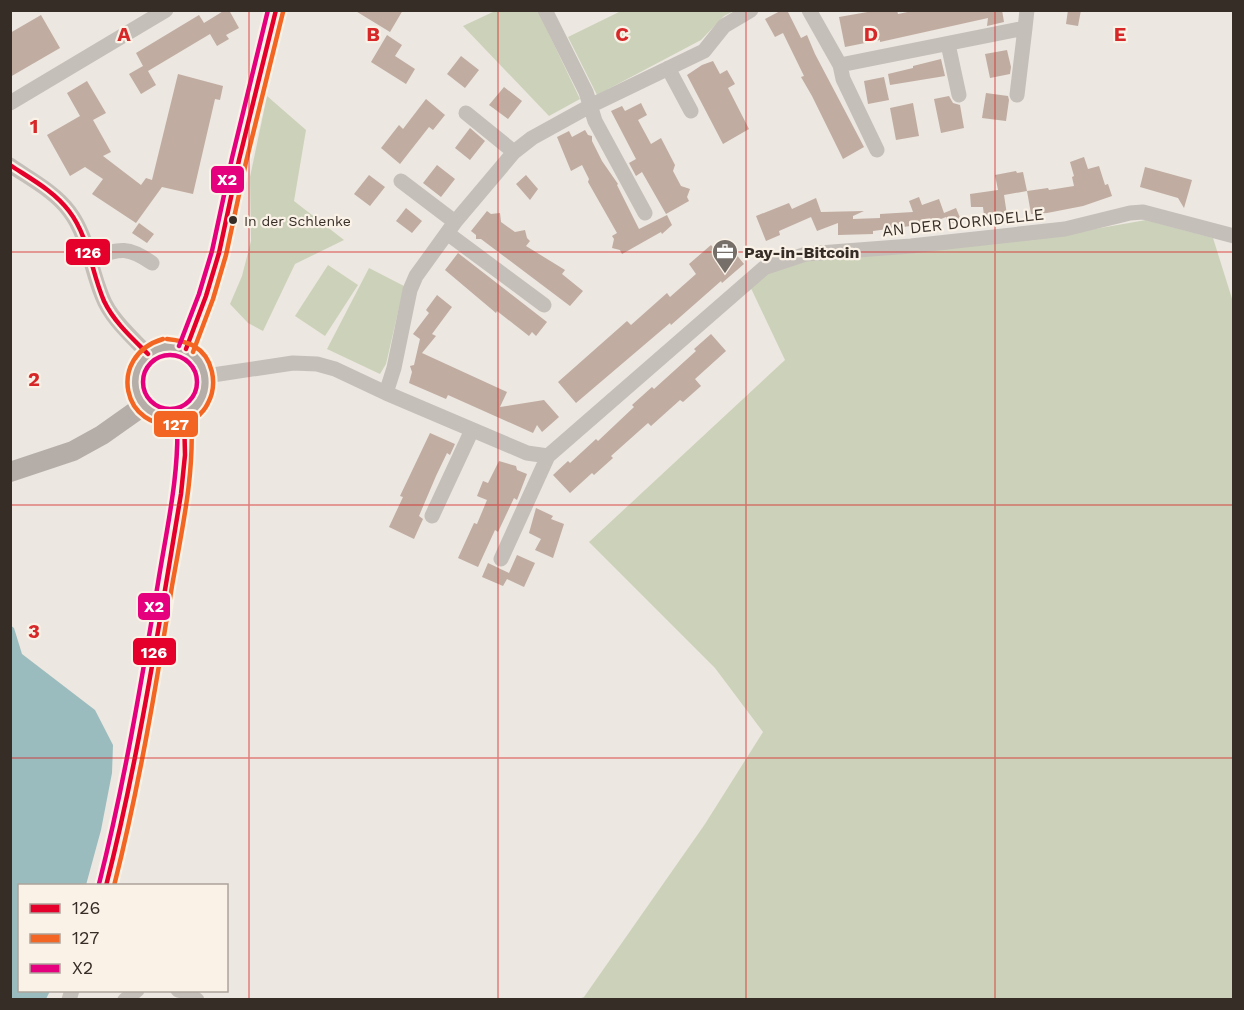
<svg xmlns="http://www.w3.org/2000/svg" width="1244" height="1010" font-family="'Work Sans',sans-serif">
	<rect width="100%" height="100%" fill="#ece7e0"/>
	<path fill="#ccd2ba" d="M 495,11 L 538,11 L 580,99 L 549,116 L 463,26 Z
		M 621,11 L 734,11 L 724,16 L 701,40 L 597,95 L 568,37 Z
		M 267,96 L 306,130 L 294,201 L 344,240 L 295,264 L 263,331 L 248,323 L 230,304 L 242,276 L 251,241 L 250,177 Z
		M 1146,220 L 1213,238 L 1234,305 L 1233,999 L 577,1000 L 584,997 L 705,824 L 763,732 L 715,668 L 589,542 L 785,360 L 748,282 L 806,254 L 1055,236 Z
		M 328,265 L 358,285 L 325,336 L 295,316 Z
		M 369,268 L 404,286 L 386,364 L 380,374 L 327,349 Z"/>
	<path fill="#9bbcbe" d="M 10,625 L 14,628 L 22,654 L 95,710 L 113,745 L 112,773 L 101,830 L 86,885 L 20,886 L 20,990 L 50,991 L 46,999 L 11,999 Z"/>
	<path fill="#c0aca1" d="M 225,10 L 229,10 L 239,28 L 226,35 L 229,39 L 217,46 L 210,34 L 148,71 L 156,85 L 141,94 L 129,74 L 143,66 L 136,53 L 199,15 L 204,23 Z
		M 354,10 L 403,10 L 390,32 Z
		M 782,10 L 787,10 L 801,38 L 807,35 L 815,54 L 864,147 L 843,159 L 812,96 L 801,77 L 804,76 L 783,33 L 775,37 L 765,19 Z
		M 879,10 L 897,10 L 898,14 L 917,10 L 1002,10 L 1004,22 L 987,26 L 988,18 L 880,42 L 880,40 L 845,47 L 839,17 Z
		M 1068,10 L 1081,10 L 1078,26 L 1066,24 Z
		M 41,15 L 60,48 L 10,77 L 10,33 Z
		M 387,35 L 402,45 L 395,56 L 415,69 L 406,84 L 371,62 Z
		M 1007,50 L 1011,67 L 1010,74 L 990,78 L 985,54 Z
		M 461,56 L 479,70 L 465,88 L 447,74 Z
		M 941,59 L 945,76 L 890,85 L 888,74 L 913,68 L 913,66 Z
		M 713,61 L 720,74 L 727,70 L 735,84 L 728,88 L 749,129 L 723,144 L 687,75 L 702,65 Z
		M 178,74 L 223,86 L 220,100 L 215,99 L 193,194 L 162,187 L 136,223 L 92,194 L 103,179 L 85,167 L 70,176 L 47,135 L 80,116 L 67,93 L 87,81 L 106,113 L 93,120 L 111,152 L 103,156 L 141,185 L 146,178 L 152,180 Z
		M 884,77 L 889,100 L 868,104 L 864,81 Z
		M 504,87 L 522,101 L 508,119 L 489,105 Z
		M 986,93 L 1008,96 L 1009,100 L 1006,121 L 982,118 Z
		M 949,96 L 953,103 L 960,105 L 964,128 L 941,133 L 934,99 Z
		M 426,99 L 445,115 L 433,130 L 429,127 L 400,164 L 381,148 L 399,125 L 403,129 Z
		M 641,103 L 647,115 L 638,120 L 651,144 L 661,138 L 675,165 L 673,171 L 681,186 L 690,189 L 687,197 L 689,201 L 666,214 L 642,172 L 636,176 L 629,163 L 636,159 L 611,111 L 622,106 L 625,111 Z
		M 913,103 L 919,136 L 896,140 L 890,108 Z
		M 470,128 L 485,141 L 470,160 L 455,148 Z
		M 585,130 L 588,135 L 592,136 L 592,141 L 602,161 L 618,184 L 617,185 L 639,229 L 667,215 L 672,225 L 662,234 L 661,232 L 622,254 L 620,250 L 612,248 L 614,239 L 612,236 L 617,233 L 588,182 L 589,179 L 582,165 L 571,171 L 557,137 L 569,131 L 572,137 Z
		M 1084,157 L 1088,169 L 1099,166 L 1105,185 L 1108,184 L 1112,196 L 1083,206 L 1047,213 L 1031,214 L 1027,191 L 1048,188 L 1049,190 L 1074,186 L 1072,177 L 1074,176 L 1070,162 Z
		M 437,165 L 455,179 L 441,197 L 423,183 Z
		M 1145,167 L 1192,180 L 1184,208 L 1178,198 L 1140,187 Z
		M 1016,171 L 1017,173 L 1023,172 L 1027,191 L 1004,195 L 1007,215 L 1001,216 L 1002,222 L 985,224 L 983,207 L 971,207 L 970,194 L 998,190 L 995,175 Z
		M 369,175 L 385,187 L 370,206 L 354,194 Z
		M 526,175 L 538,189 L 530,200 L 516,184 Z
		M 919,197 L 922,205 L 939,199 L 944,213 L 956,208 L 961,220 L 949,225 L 946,217 L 918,228 L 918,225 L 873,231 L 873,234 L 838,235 L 838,223 L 817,231 L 811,217 L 779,231 L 780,235 L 766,241 L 756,216 L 789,203 L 792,209 L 816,198 L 821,212 L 864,211 L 853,216 L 853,219 L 880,218 L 880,214 L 913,212 L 909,201 Z
		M 406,208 L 422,221 L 412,233 L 396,221 Z
		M 487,211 L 491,214 L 500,213 L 501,222 L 515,232 L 525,230 L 527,238 L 530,241 L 526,246 L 565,270 L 562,274 L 583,291 L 570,306 L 481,239 L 476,239 L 476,235 L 471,231 Z
		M 139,223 L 154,234 L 147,243 L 132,233 Z
		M 711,245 L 725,262 L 735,253 L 744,264 L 722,283 L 721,281 L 671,325 L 670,323 L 576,403 L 558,382 L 627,321 L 631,325 L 667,293 L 670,297 L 696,274 L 689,264 Z
		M 458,253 L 547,322 L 536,336 L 532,332 L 529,336 L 497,311 L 496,313 L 445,270 Z
		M 437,295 L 452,307 L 432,334 L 436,336 L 422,353 L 507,392 L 500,407 L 544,400 L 559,417 L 542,432 L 537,425 L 533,433 L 448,395 L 446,399 L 409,383 L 412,372 L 410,366 L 414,365 L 420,339 L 413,334 L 429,313 L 426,310 Z
		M 711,334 L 726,351 L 695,379 L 701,386 L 683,402 L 680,400 L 651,426 L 648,423 L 611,456 L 613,458 L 594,475 L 592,473 L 570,493 L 553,475 L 568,461 L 570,463 L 596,439 L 598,441 L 634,407 L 632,405 L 652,387 L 654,389 L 696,351 L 694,349 Z
		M 430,433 L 455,444 L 450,455 L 447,453 L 436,476 L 419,516 L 423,519 L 414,539 L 389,527 L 403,497 L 400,496 Z
		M 499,461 L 516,466 L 517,470 L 527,474 L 517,500 L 514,498 L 498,532 L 495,530 L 478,567 L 458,558 L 474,523 L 477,524 L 487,500 L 477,496 L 483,481 L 488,483 Z
		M 536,508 L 553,516 L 551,519 L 564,524 L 553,558 L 535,550 L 541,539 L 529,533 Z
		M 517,555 L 535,563 L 524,587 L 507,579 L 503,586 L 482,577 L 488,563 L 509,573 Z"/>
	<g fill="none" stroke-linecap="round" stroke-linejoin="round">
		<path stroke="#c5bfb9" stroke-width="15" d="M 545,10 L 586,92 L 595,121 L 645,213
			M 809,10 L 840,65 L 1025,28 L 1027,10
			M 948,44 L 959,95
			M 840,65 L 843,79 L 877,150
			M 668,68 L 691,111
			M 1017,95 L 1025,28
			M 10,103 L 166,10
			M 466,113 L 514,152
			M 10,165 C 30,179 54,191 69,211 C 88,236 90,267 102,296 C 110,318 132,337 148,354
			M 401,181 L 455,222
			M 447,233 L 544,305
			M 91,258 C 119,249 127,245 152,263
			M 186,349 L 206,296 L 219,253 L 239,160 L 276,10
			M 206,376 L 293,363 L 317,364 L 335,369 L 386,393 L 527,453 L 548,456
			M 386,393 L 394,368 L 410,290 L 416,276 L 455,222 L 514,152 L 532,138 L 590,106 L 704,51 L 724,26 L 751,10
			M 432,516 L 472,430
			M 501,559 L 548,456 L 764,268 L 806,254 L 911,246 L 1065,229 L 1130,213 L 1143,212 L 1234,236
			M 106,886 C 134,783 150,678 167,573 C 175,521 190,468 184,415
			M 178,990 L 186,992 L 197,1000
			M 69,1000 L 72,990
			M 125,1000 L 137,990"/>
		<path stroke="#b5aea8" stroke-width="20" d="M134 382a36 36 0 1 1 72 0a36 36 0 1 1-72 0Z
			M 10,472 L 73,451 L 102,435 L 143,406"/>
		<defs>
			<path id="bus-1" d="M 10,165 C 31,179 54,191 69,211 C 89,237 91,271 104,301 C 114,322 132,338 148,354
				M 186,349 L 206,296 L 219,253 L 239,160 L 276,10
				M 106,886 C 139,757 159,625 181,494 L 185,455 L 184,415"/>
			<path id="bus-2" d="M 163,339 C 106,356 122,433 180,424 C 192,422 203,414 208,403 C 218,384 213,357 194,346 C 185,341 177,340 167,339
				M 193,352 L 213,299 L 226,255 L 246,162 L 283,12
				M 114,886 C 139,787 156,687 172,586 C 182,529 195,473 191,415"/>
			<path id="bus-3" d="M 179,346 L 199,294 L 212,251 L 232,158 L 268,10
				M143 382a27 27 0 1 1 54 0a27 27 0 1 1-54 0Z
				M 99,884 C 124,785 141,684 158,583 C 167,527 180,473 177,415"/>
		</defs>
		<use href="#bus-1" stroke="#faf2e7" stroke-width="9"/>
		<use href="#bus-2" stroke="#faf2e7" stroke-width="9"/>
		<use href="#bus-3" stroke="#faf2e7" stroke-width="9"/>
		<use href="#bus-1" stroke="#e4002b" stroke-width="4.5"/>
		<use href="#bus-2" stroke="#f26522" stroke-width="4.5"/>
		<use href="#bus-3" stroke="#e5007d" stroke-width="4.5"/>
	</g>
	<path fill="none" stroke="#d62828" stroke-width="1.5" stroke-opacity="0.55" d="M 249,10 L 249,1000M 498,10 L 498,1000M 746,10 L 746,1000M 995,10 L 995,1000M 10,252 L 1234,252M 10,505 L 1234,505M 10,758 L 1234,758"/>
	<defs>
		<symbol id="office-pin" viewBox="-11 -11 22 30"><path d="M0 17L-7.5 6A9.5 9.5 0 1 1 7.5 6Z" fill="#766e68" stroke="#faf2e7"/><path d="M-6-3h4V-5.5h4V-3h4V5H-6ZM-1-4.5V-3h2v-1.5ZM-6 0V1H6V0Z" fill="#fff"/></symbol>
	</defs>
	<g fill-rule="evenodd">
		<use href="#office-pin" x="710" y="237" width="30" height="40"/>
	</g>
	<circle fill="#362d27" stroke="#faf2e7" stroke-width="2" cx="233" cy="220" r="5"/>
	<g text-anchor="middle" stroke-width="4.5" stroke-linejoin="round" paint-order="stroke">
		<g font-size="14" fill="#362d27" stroke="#faf2e7" text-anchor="start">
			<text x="244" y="226">In der Schlenke</text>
		</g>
		<g font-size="16" fill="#362d27" stroke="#faf2e7">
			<text transform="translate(963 222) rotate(-6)" y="6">AN DER DORNDELLE</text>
		</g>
		<g font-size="16" font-weight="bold" fill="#362d27" stroke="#faf2e7" text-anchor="start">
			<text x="744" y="258">Pay-in-Bitcoin</text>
		</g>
	</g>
	<g font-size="20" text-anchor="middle" font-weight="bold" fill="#d62828" stroke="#faf2e7" stroke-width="4.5" stroke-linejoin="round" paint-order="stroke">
		<text x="124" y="41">A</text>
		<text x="373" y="41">B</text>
		<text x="622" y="41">C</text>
		<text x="871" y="41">D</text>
		<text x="1120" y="41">E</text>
		<text x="34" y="133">1</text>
		<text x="34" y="386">2</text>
		<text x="34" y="638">3</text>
	</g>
	<g stroke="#faf2e7" stroke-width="2">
		<rect x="210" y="165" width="35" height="29" rx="6" fill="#e5007d"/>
		<rect x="65" y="238" width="46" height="28" rx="6" fill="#e4002b"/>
		<rect x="153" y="410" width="46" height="28" rx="6" fill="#f26522"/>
		<rect x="137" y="592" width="34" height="29" rx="6" fill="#e5007d"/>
		<rect x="132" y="637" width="45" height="29" rx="6" fill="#e4002b"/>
	</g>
	<g font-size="16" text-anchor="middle" font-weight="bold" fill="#fff">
		<text x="227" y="185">X2</text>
		<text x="88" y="258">126</text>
		<text x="176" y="430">127</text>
		<text x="154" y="612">X2</text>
		<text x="154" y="658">126</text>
	</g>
	<rect width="1244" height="1010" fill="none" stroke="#362d27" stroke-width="24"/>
	<rect x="18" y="884" width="210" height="108" fill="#faf2e7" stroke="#aca39a" stroke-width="1.5"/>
	<rect x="30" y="904" width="30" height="9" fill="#e4002b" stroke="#aca39a" stroke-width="1.5"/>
	<text x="72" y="914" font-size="18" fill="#362d27">126</text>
	<rect x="30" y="934" width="30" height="9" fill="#f26522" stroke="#aca39a" stroke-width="1.5"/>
	<text x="72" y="944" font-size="18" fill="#362d27">127</text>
	<rect x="30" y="964" width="30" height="9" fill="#e5007d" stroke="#aca39a" stroke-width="1.5"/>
	<text x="72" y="974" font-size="18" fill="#362d27">X2</text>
</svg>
